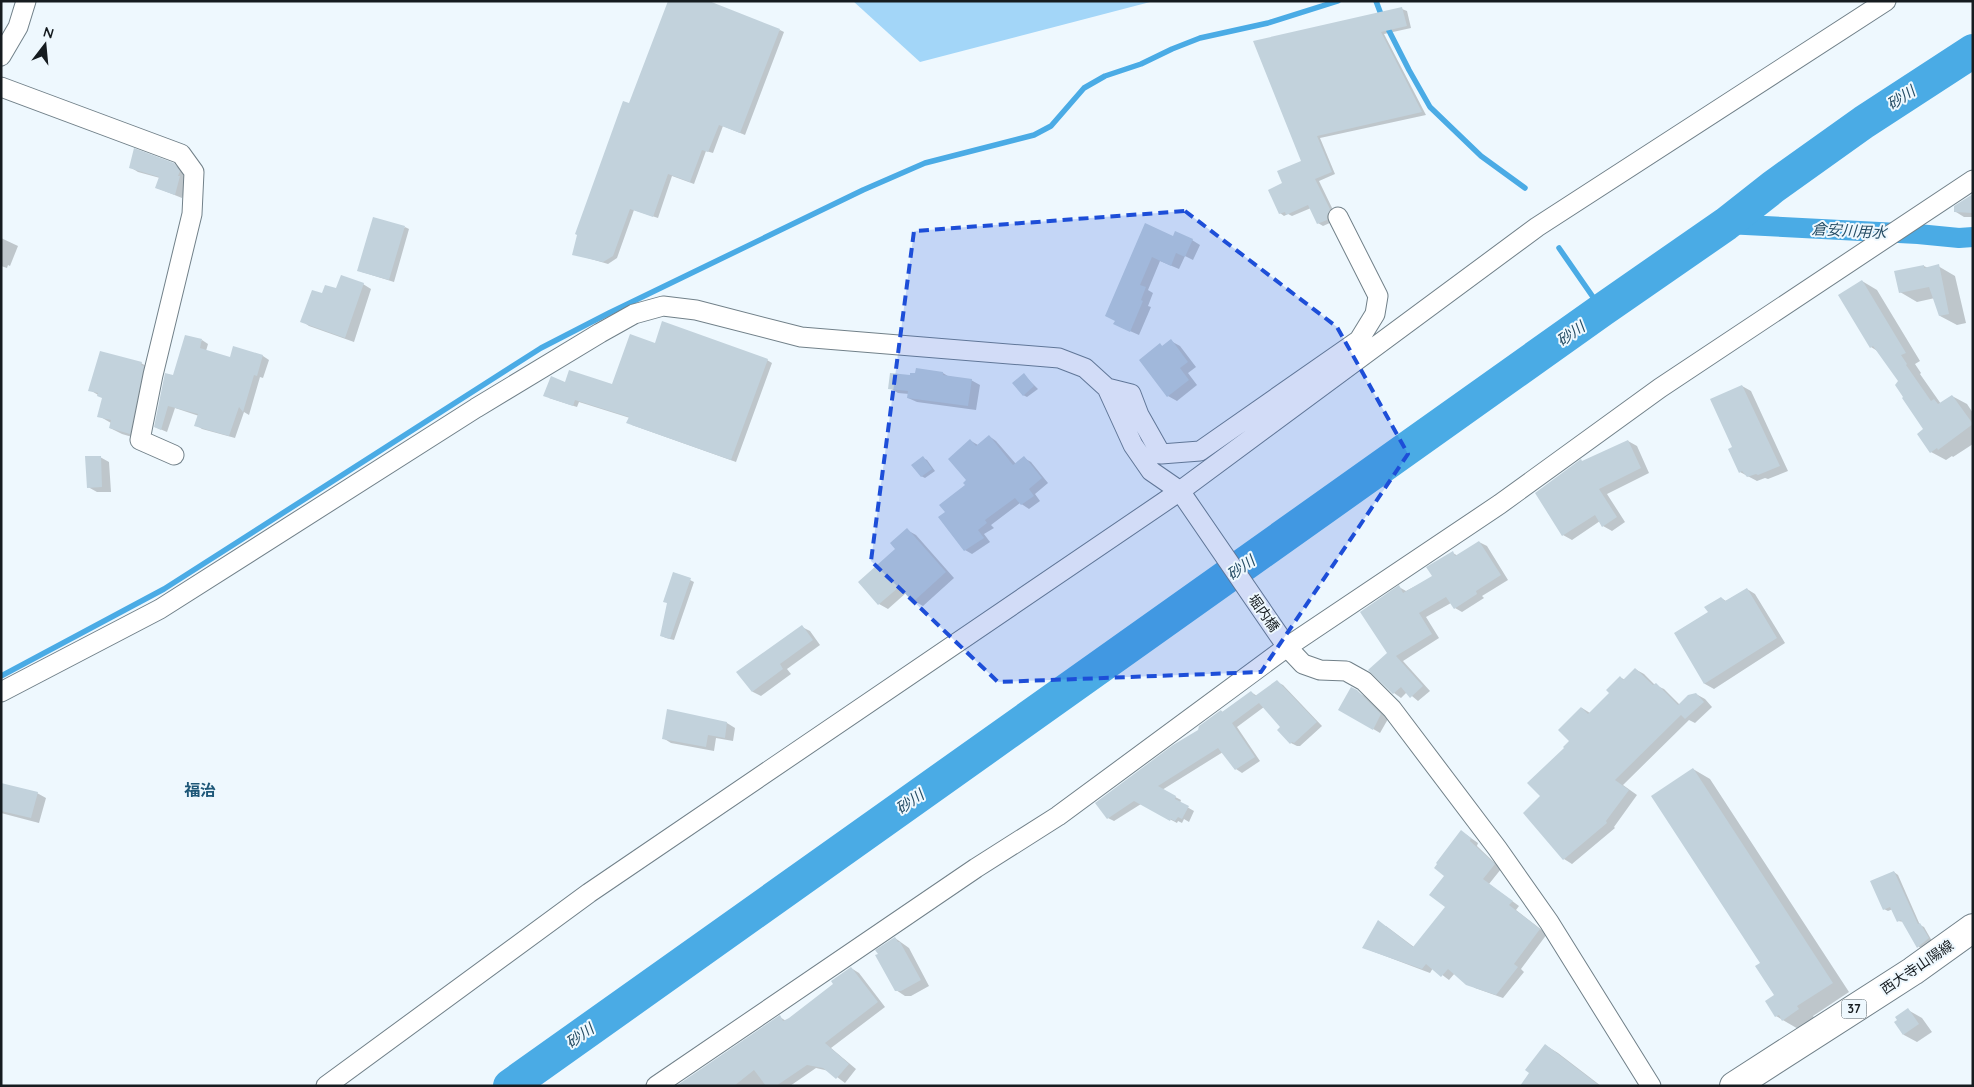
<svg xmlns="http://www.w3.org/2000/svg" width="1974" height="1087" font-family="Quicksand,'Noto Sans JP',sans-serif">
	<rect width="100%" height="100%" fill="#eef8fe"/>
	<path fill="#a3d6f8" d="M 853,1 L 1154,1 L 920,62 Z"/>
	<path fill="#0003" d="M 1402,9 L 1407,11 L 1411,28 L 1384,34 L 1426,115 L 1320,138 L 1335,174 L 1319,181 L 1334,212 L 1332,222 L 1323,226 L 1318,223 L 1311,208 L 1292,216 L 1288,214 L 1284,216 L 1280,213 L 1284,184 L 1302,161 L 1255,42 Z
		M 780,30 L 784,32 L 745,135 L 723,126 L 713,153 L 706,151 L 694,184 L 672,176 L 658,218 L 634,210 L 617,258 L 608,264 L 574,254 L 630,105 Z
		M 173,164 L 181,169 L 187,176 L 187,182 L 182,198 L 157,188 L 160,178 L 138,172 L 130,167 Z
		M 1973,195 L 1973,217 L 1964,217 L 1956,212 Z
		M 1146,225 L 1174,237 L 1192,240 L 1200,245 L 1193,260 L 1185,256 L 1179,269 L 1160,261 L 1148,290 L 1153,293 L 1148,306 L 1151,307 L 1139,335 L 1123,328 Z
		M 405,227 L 409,229 L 394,282 L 362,272 Z
		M 1,238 L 18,246 L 10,266 L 8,265 L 7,268 L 1,266 Z
		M 1924,266 L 1928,268 L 1938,266 L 1955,276 L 1966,323 L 1957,325 L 1940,316 L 1935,298 L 1917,302 L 1900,292 Z
		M 1862,281 L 1877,290 L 1920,361 L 1915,364 L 1921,373 L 1920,374 L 1941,404 L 1952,396 L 1967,404 L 1973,413 L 1973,444 L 1953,457 L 1952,456 L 1946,460 L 1931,452 L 1925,429 L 1900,381 L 1879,352 L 1871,347 Z
		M 363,284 L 371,289 L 354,342 L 309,326 L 302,321 L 322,294 Z
		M 202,340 L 208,344 L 206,351 L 231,358 L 263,356 L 269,360 L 263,378 L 260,377 L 249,415 L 244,412 L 235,438 L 202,429 L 196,425 L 199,416 L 175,408 L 167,432 L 155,427 L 174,377 Z
		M 1171,341 L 1180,346 L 1196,367 L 1188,373 L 1197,385 L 1177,401 L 1168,396 L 1160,345 L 1164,347 Z
		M 655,345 L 767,360 L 772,363 L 736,462 L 632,425 L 630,418 L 579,402 L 577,407 L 549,398 L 566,384 L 613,385 Z
		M 141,363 L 153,370 L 142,440 L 122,434 L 110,428 L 111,423 L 99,416 L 103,398 L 90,390 Z
		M 917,370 L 943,373 L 951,378 L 971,380 L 980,385 L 976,410 L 917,402 L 908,398 L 909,394 L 898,393 L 890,388 L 916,375 Z
		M 1024,375 L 1038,389 L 1027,397 L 1023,395 Z
		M 1742,386 L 1751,391 L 1788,471 L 1768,479 L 1765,478 L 1757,481 L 1740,472 L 1733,448 Z
		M 989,436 L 996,441 L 1016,464 L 1024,458 L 1031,462 L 1048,483 L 1035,494 L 1040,501 L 1029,509 L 1020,503 L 991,525 L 994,528 L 984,534 L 990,542 L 972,554 L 965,550 L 940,517 L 946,513 L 966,486 L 971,441 L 978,445 Z
		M 1628,441 L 1637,446 L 1649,473 L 1607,494 L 1625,522 L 1612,531 L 1603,526 L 1600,521 L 1572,540 L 1563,535 L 1536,493 L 1583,462 Z
		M 100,457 L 109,462 L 111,492 L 97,492 L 88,487 Z
		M 923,458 L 927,460 L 935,471 L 925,478 L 921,476 Z
		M 907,530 L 916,535 L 954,578 L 923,606 L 914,601 L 906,593 L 888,609 L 879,604 L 860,582 L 897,549 Z
		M 1479,542 L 1487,546 L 1508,580 L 1482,596 L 1484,598 L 1462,612 L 1455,608 L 1451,603 L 1426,617 L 1439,638 L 1403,661 L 1430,691 L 1418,701 L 1407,692 L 1401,698 L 1394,693 L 1370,670 L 1389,653 L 1399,587 L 1406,591 L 1433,577 L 1453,553 L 1458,556 Z
		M 690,580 L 694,582 L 674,640 L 666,638 L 662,636 Z
		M 1747,589 L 1755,594 L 1785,643 L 1714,689 L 1705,684 L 1676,634 L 1710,612 L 1721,598 L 1726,601 Z
		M 802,627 L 810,631 L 820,645 L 787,669 L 791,674 L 761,696 L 753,692 L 738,672 Z
		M 1635,669 L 1644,674 L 1655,685 L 1664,689 L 1680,705 L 1696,694 L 1705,699 L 1712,707 L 1695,723 L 1689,720 L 1623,785 L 1637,795 L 1614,827 L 1615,828 L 1572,864 L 1564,859 L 1541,796 L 1571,741 L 1582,708 L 1590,713 L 1611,693 L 1620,677 L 1625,680 Z
		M 1277,682 L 1283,685 L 1322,726 L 1300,746 L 1297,746 L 1291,743 L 1282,727 L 1264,707 L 1237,727 L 1260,761 L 1242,773 L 1236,769 L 1223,752 L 1162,790 L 1181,800 L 1180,803 L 1194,811 L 1189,822 L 1184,819 L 1182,823 L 1178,821 L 1177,823 L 1141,804 L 1114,821 L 1108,818 L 1221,711 L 1223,712 L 1251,692 L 1257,696 Z
		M 1352,689 L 1364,696 L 1388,719 L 1380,733 L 1340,709 Z
		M 668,711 L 727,723 L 735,728 L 733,741 L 716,738 L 714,751 L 671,743 L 663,738 Z
		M 1693,769 L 1710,779 L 1849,992 L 1813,1016 L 1815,1019 L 1800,1030 L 1776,1016 L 1776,995 L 1762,964 Z
		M 1,784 L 37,793 L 46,798 L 39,823 L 1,813 Z
		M 1461,831 L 1478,843 L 1477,846 L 1501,869 L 1489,884 L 1519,906 L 1516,910 L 1547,934 L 1521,969 L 1524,972 L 1503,998 L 1475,988 L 1455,973 L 1449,980 L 1433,968 L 1430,973 L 1364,948 L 1386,926 L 1414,947 L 1447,907 L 1445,876 Z
		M 1894,872 L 1898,875 L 1920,925 L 1924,927 L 1932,941 L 1923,949 L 1919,947 L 1904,922 L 1898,921 L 1893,909 L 1888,911 L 1884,909 Z
		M 895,938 L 909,948 L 929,986 L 911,996 L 905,996 L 896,990 Z
		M 851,968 L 859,973 L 885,1007 L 831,1048 L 856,1069 L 845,1083 L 829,1071 L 816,1068 L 790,1086 L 679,1086 L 780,1017 L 786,1021 L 835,984 Z
		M 1908,1010 L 1922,1018 L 1932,1032 L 1917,1042 L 1904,1035 L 1899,1020 Z
		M 1545,1045 L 1558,1053 L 1601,1086 L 1521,1086 L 1531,1073 Z"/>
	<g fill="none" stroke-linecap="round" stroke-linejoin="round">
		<path stroke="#4aabe5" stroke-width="5.5" d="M 1376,1 L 1382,17 L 1409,70 L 1430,107 L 1481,156 L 1525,188
			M 1559,248 L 1602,310
			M 1,676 L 164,589 L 541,348 L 609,313 L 863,190 L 925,163 L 1034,135 L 1051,126 L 1084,88 L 1105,76 L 1141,64 L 1172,49 L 1200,38 L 1268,23 L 1338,1"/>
		<path stroke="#4aabe5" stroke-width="20" d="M 1726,224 L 1918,234 L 1959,238 L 1973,237"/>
		<path stroke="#4aabe5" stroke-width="34" d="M 510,1086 L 1602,310 L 1726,224 L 1773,187 L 1864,122 L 1973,51"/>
	</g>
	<path fill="#c2d2dc" d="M 668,1 L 709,1 L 780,29 L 740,133 L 719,125 L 708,152 L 702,150 L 690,182 L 668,174 L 653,217 L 630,209 L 613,256 L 603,262 L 572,255 L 577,235 L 575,234 L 623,101 L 629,103 Z
		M 1402,7 L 1407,26 L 1381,32 L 1422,112 L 1317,136 L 1332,172 L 1315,179 L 1330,209 L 1327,216 L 1327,220 L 1317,224 L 1308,205 L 1286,215 L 1285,212 L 1279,214 L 1268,190 L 1282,183 L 1277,171 L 1301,161 L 1253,41 Z
		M 134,148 L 174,163 L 180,171 L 178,176 L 180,176 L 175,195 L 155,188 L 159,177 L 129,168 Z
		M 1973,194 L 1973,213 L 1954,212 L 1954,206 Z
		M 373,217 L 405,226 L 389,280 L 357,271 Z
		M 1145,223 L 1173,236 L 1175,231 L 1193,239 L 1185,257 L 1176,253 L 1171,266 L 1152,257 L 1140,285 L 1146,287 L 1141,300 L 1143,301 L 1130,332 L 1113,324 L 1115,321 L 1105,316 Z
		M 1939,264 L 1949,314 L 1939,316 L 1929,287 L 1899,293 L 1894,271 L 1924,265 L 1924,268 Z
		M 341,275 L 364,283 L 345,338 L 300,322 L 312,290 L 322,293 L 325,285 L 336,288 Z
		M 1862,280 L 1906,353 L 1901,355 L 1907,364 L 1906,365 L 1931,401 L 1934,399 L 1938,404 L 1952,395 L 1973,424 L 1938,450 L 1937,448 L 1930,453 L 1917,434 L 1923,429 L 1902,398 L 1903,397 L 1895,385 L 1898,381 L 1873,346 L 1870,348 L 1838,295 Z
		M 662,321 L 768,359 L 731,460 L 626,423 L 629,417 L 575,400 L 573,406 L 543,396 L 551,376 L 565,382 L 569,370 L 612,384 L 630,334 L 655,343 Z
		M 185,335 L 202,339 L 200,348 L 230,357 L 233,346 L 263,355 L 257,376 L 254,375 L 243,412 L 239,407 L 229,436 L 194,426 L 198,414 L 168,406 L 161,430 L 154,427 L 165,373 L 173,375 Z
		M 1171,339 L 1188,362 L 1180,368 L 1189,380 L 1167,397 L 1139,360 L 1160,343 L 1162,346 Z
		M 100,351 L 142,362 L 141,365 L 144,366 L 130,434 L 109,428 L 111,420 L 97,417 L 102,398 L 97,396 L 98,393 L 88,391 Z
		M 916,368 L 943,372 L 943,375 L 972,379 L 968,406 L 907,398 L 908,391 L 888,389 L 890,373 L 910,375 L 910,373 L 915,373 Z
		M 1024,373 L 1034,386 L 1023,396 L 1012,383 Z
		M 1742,385 L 1780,466 L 1758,475 L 1756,474 L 1747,477 L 1742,471 L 1739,473 L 1728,449 L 1732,447 L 1710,399 Z
		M 989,435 L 1013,465 L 1024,456 L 1042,478 L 1029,489 L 1034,496 L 1021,505 L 1015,498 L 985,520 L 987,523 L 978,530 L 984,538 L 964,551 L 938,517 L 945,512 L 939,505 L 965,485 L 963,483 L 966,480 L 948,459 L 970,439 L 976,446 Z
		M 1628,440 L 1641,468 L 1599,489 L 1617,517 L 1602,527 L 1595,515 L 1562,536 L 1535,493 L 1581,459 L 1582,461 Z
		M 85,456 L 101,456 L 102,487 L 87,488 Z
		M 923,456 L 932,469 L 921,477 L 911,465 Z
		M 907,528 L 946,572 L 913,602 L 899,587 L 878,605 L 858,582 L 895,549 L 890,543 Z
		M 1479,541 L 1501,575 L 1476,591 L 1477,594 L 1454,609 L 1446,597 L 1419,613 L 1432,634 L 1396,656 L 1423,686 L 1410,698 L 1401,687 L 1393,694 L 1368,670 L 1387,653 L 1360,612 L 1399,585 L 1403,593 L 1432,576 L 1426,567 L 1453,551 L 1455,556 Z
		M 673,572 L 691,578 L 670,639 L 660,636 L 667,603 L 663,602 Z
		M 1747,588 L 1777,638 L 1704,684 L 1674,633 L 1708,612 L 1704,607 L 1721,597 L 1725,601 Z
		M 802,625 L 813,640 L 780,664 L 783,669 L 752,692 L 736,672 Z
		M 1635,668 L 1653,685 L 1656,683 L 1678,705 L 1688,695 L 1696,693 L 1704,702 L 1685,719 L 1681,715 L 1615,780 L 1629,790 L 1606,821 L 1607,823 L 1563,860 L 1523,813 L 1540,796 L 1527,783 L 1564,748 L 1563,747 L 1569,741 L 1558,730 L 1581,707 L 1588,714 L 1609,693 L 1606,690 L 1620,676 L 1623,680 Z
		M 1277,680 L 1317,722 L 1294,743 L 1292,742 L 1290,744 L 1277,730 L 1280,727 L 1259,703 L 1232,723 L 1255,757 L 1235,770 L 1218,748 L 1158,786 L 1176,796 L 1175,799 L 1189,806 L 1182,819 L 1178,817 L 1175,821 L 1171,819 L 1170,821 L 1134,801 L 1107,819 L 1095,803 L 1173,745 L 1198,730 L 1199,726 L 1221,710 L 1222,712 L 1251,691 L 1255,696 Z
		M 1351,687 L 1357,690 L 1381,714 L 1373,730 L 1338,710 Z
		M 667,709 L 727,722 L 725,738 L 708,735 L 706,747 L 662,739 Z
		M 1693,768 L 1833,983 L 1797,1006 L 1799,1009 L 1782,1021 L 1779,1015 L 1775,1017 L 1765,1001 L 1774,995 L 1755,966 L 1760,963 L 1651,796 Z
		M 1,783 L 38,792 L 31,818 L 1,811 Z
		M 1461,830 L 1471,838 L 1470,841 L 1495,864 L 1483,879 L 1513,901 L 1509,905 L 1540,929 L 1514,964 L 1518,967 L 1496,995 L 1466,985 L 1448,969 L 1441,977 L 1426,964 L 1422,969 L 1362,948 L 1378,920 L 1413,947 L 1445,907 L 1429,895 L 1444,876 L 1434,868 L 1437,864 L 1436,863 Z
		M 1894,871 L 1918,924 L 1920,923 L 1929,938 L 1917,948 L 1901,920 L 1897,922 L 1890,907 L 1883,910 L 1870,881 Z
		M 895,937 L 898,942 L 900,942 L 921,980 L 901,991 L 895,991 L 875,955 L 878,954 L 875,950 Z
		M 851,967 L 878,1002 L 825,1043 L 849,1064 L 836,1079 L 823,1068 L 807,1065 L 776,1086 L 766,1086 L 754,1070 L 734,1086 L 676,1086 L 780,1015 L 783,1021 L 789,1018 L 833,984 L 831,981 Z
		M 1908,1008 L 1919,1024 L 1903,1035 L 1894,1022 L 1897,1020 L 1895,1017 Z
		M 1545,1044 L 1600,1086 L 1520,1086 L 1529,1073 L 1525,1070 Z"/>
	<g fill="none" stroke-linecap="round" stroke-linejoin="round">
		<defs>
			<path id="minor" d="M 1,56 L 18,27 L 26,1
				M 1,87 L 181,154 L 194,172 L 192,214 L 153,375 L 140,440 L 174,455
				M 1107,388 L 1131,394 L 1139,415 L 1161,454 L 1200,451 L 1359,340 L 1375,314 L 1378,296 L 1338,217
				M 1,692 L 160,609 L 476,408 L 600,333 L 634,314 L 663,306 L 696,310 L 801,337 L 1059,358 L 1085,368 L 1107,388 L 1133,445 L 1151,471 L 1180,491 L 1287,647 L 1303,664 L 1320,670 L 1346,671 L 1364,681 L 1392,709 L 1497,848 L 1549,922 L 1651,1086
				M 326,1086 L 589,893 L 1180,491 L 1537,227 L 1886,1
				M 656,1086 L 976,868 L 1058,816 L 1287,647 L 1500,504 L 1660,388 L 1973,180"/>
			<path id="primary" d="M 1734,1086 L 1913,971 L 1973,928"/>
		</defs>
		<use href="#minor" stroke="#718089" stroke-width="21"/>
		<use href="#primary" stroke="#718089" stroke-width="30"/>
		<use href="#minor" stroke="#fff" stroke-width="19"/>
		<use href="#primary" stroke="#fff" stroke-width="28"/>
	</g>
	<path fill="#1d4ed8" fill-opacity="0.2" stroke="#1d4ed8" stroke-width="4" stroke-dasharray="10 6" stroke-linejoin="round" d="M 1185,211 L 1337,327 L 1408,454 L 1261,672 L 998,682 L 871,561 L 914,231 Z"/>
	<g text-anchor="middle" stroke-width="4" stroke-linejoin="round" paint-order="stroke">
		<rect fill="#eef8fe" stroke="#575e63" stroke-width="1" x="1841.5" y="999.5" width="25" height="19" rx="4"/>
		<g font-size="12" font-weight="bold" fill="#161c20">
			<text x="1854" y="1013">37</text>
		</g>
		<g font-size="14" fill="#161c20" stroke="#eef8fe">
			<text transform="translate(1264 613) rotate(55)" y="5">堀内橋</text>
			<text transform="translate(1917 967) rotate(-34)" y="5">西大寺山陽線</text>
		</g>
		<g font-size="15" font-style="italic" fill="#244c64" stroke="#eef8fe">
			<text transform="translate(1901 98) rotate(-33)" y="5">砂川</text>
			<text transform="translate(1849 231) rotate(3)" y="5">倉安川用水</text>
			<text transform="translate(1571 334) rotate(-35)" y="5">砂川</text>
			<text transform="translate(1241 568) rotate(-35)" y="5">砂川</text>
			<text transform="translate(910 802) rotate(-35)" y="5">砂川</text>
			<text transform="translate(580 1036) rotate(-35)" y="5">砂川</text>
		</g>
		<g font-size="16" font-weight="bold" fill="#1d5778" stroke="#eef8fe">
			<text x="200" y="796">福治</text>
		</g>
	</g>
	<rect width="1974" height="1087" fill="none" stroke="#161c20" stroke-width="5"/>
	<g transform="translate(45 45) rotate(16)" stroke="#eef8fe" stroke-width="4" paint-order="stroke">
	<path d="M0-4L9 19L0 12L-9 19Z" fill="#161c20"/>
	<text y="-8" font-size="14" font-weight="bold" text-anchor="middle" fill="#161c20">N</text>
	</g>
</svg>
